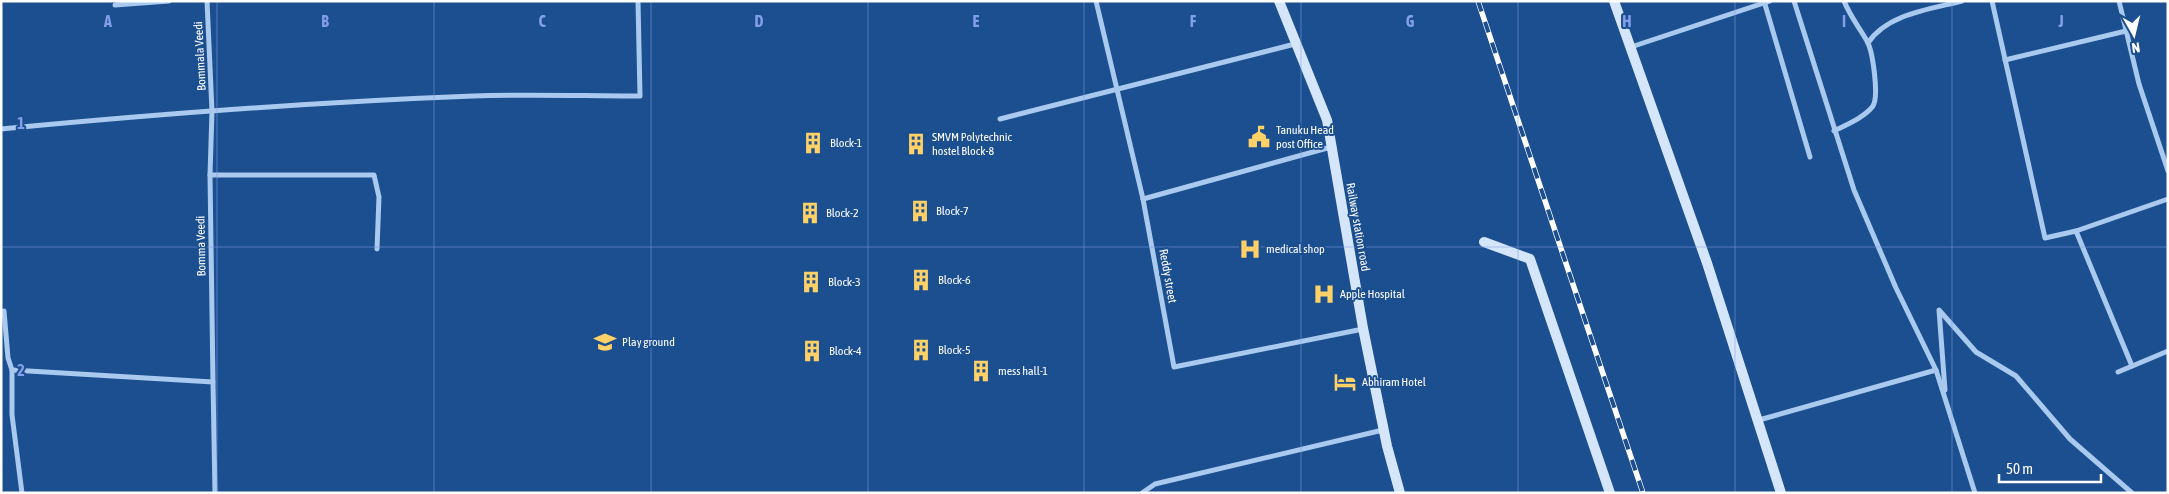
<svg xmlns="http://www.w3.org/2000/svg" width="2169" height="494" font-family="'Asap Condensed',sans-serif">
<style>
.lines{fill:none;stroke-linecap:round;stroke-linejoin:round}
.street{stroke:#a9c9ee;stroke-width:5}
.secondary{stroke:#d6e6fa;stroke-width:10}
.rail-casing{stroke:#fff;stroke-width:5.5}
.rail{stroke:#1b4f8f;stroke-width:4;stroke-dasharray:11;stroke-linecap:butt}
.grid{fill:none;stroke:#839eea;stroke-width:1;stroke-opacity:0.55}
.labels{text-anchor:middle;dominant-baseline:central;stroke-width:4;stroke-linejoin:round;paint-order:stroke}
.street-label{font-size:12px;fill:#fff;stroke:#1b4f8f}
.poi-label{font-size:12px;fill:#fff;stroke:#1b4f8f;text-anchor:start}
.grid-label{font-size:16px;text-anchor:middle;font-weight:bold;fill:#839eea;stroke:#1b4f8f;stroke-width:4;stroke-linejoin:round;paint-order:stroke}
</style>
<rect width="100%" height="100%" fill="#1b4f8f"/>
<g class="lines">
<!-- street -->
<g class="street">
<polyline points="207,1 212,111 210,175 213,382"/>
<polyline points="1096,1 1143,199 1174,367 1363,329"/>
<polyline points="1764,1 1810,157"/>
<polyline points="1794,1 1854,190 1896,288 1936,370 1975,493"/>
<polyline points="1992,1 2045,238 2076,231"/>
<polyline points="2119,1 2139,84 2168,171"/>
<polyline points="115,5 169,1"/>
<path d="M1868,43c19,-29 63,-34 94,-42"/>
<polyline points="1631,47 1770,1"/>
<polyline points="2005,60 2126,31"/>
<polyline points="1000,119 1295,44"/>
<path d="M1,129c157,-15 314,-27 472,-33 56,-2 111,0 167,0l-2,-95"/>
<path d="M1834,131c12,-6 31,-14 39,-25 6,-10 0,-54 -6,-65 -8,-14 -17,-25 -23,-40"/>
<polyline points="210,175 374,175 379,197 377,249"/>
<polyline points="1143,199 1331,147"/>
<polyline points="4,311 8,358 12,370 12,415 22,493"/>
<polyline points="2132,366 2076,231 2168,199"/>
<polyline points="12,370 213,382 215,493"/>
<polyline points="2118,372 2168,351"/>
<polyline points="1945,390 1939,310 1976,352 2016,376 2070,439 2132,493"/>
<polyline points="1759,420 1936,370"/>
<polyline points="1142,493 1155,484 1383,430"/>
</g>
<!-- secondary -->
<g class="secondary">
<polyline points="1279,1 1327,120 1363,328 1387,446 1400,493"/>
<polyline points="1614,1 1707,263 1781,493"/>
<polyline points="1484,242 1530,259 1610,493"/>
</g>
<!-- rail casing -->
<g class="rail-casing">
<polyline id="rail" points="1478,1 1643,493"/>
</g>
<!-- rail -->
<use href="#rail" class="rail"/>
</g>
<!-- grid -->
<path class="grid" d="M217,1v492M434,1v492M651,1v492M868,1v492M1084,1v492M1301,1v492M1518,1v492M1735,1v492M1952,1v492M1,247h2167"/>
<!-- icons -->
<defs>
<g id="civic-bare" transform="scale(1.725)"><path d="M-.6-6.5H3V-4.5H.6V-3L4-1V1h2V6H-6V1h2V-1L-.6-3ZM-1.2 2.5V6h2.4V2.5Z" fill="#ffd166" stroke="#1b4f8f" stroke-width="2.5" paint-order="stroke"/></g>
<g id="building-bare" transform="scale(1.725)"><path d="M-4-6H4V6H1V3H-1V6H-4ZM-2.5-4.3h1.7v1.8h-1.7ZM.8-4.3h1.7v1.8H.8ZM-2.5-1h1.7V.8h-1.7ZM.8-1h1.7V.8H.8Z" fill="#ffd166" stroke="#1b4f8f" stroke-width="2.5" paint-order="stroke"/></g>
<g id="hospital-bare" transform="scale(1.725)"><path d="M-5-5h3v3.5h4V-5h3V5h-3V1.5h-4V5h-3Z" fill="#ffd166" stroke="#1b4f8f" stroke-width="2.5" paint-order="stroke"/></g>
<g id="university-bare" transform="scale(1.725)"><path d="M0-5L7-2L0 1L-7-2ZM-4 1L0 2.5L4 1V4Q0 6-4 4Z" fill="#ffd166" stroke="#1b4f8f" stroke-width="2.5" paint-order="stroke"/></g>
<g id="hotel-bare" transform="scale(1.725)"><path d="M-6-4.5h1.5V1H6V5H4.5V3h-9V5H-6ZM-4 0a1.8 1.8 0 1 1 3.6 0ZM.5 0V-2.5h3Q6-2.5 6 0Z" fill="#ffd166" stroke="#1b4f8f" stroke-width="2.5" paint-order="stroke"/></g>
</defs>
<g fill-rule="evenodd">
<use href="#civic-bare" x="1259" y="137"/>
<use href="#building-bare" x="813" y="143"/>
<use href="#building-bare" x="916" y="144"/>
<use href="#building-bare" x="920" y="211"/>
<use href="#building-bare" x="810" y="213"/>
<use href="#hospital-bare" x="1250" y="249"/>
<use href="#building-bare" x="921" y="280"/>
<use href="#building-bare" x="811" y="282"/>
<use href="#hospital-bare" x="1324" y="294"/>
<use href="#university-bare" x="605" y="342"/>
<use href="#building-bare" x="921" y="350"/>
<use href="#building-bare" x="812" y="351"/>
<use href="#building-bare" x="981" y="371"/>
<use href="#hotel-bare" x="1345" y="382"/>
</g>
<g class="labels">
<!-- street labels -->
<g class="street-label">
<text transform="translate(200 56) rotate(-93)">Bommala Veedi</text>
<text transform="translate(1358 227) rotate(80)">Railway station road</text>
<text transform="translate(201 246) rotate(-91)">Bomma Veedi</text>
<text transform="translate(1168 276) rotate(80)">Reddy street</text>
</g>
<!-- poi labels -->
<g class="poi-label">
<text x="1276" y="130">Tanuku Head<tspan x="1276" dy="14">post Office</tspan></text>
<text x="932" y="137">SMVM Polytechnic<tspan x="932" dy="14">hostel Block-8</tspan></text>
<text x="830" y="143">Block-1</text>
<text x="936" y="211">Block-7</text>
<text x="826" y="213">Block-2</text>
<text x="1266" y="249">medical shop</text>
<text x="938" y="280">Block-6</text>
<text x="828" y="282">Block-3</text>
<text x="1340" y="294">Apple Hospital</text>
<text x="622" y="342">Play ground</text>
<text x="938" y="350">Block-5</text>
<text x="829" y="351">Block-4</text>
<text x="998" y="371">mess hall-1</text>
<text x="1362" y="382">Abhiram Hotel</text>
</g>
</g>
<g class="grid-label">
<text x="108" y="27">A</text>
<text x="325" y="27">B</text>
<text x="542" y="27">C</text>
<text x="759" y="27">D</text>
<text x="976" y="27">E</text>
<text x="1193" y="27">F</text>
<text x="1410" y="27">G</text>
<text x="1627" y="27">H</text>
<text x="1844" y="27">I</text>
<text x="2061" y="27">J</text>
<text x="21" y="129">1</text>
<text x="21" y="376">2</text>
</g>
<!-- border -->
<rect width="2169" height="494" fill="none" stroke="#ffffff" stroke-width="5"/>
<!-- north arrow -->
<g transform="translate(2134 35) rotate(172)" stroke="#1b4f8f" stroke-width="4" paint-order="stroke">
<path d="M0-4L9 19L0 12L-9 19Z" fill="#ffffff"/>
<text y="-8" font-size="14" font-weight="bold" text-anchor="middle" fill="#ffffff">N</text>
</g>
<!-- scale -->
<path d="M1999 474v8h102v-8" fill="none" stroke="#ffffff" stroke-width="2.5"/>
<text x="2006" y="474" font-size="15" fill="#ffffff" stroke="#1b4f8f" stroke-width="4" paint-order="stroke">50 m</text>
</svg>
